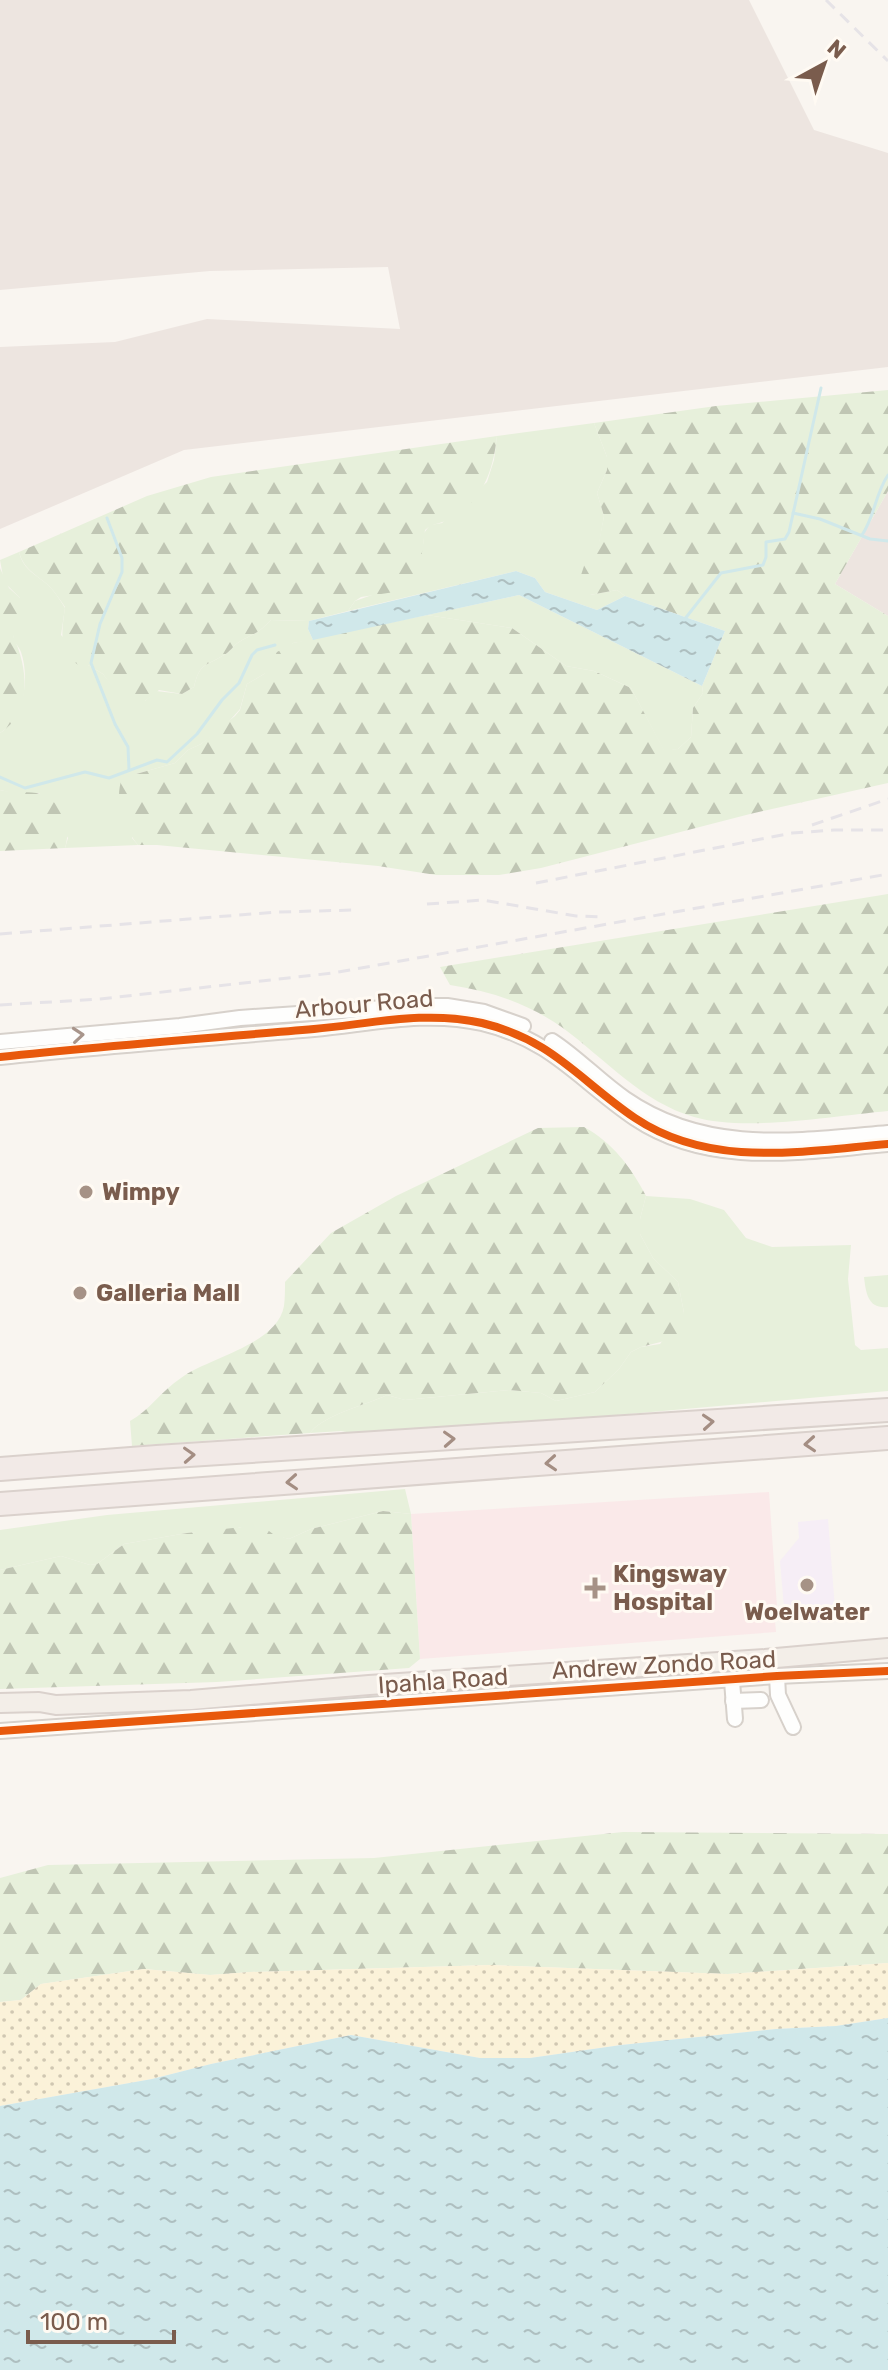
<svg xmlns="http://www.w3.org/2000/svg" width="888" height="2370" font-family="Rubik,sans-serif">
<style>
.industrial{fill:#ede5e0}
.education{fill:#f6eef6}
.medical{fill:#fae9e9}
.green{fill:#e7f0db}
.forest{fill:url(#forest-firs)}
.sand{fill:url(#sand-dots)}
.water{fill:url(#water-ripples)}
.lines{fill:none;stroke-linecap:round;stroke-linejoin:round}
.stream{stroke:#d0e8ea;stroke-width:3}
.minor-casing{stroke:#d7d1cb;stroke-width:18}
.major-casing{stroke:#dad1cc;stroke-width:22}
.highway-casing{stroke:#dad1cc;stroke-width:26}
.minor{stroke:#fefefd;stroke-width:14}
.major{stroke:#f3eee8;stroke-width:18}
.highway{stroke:#f2eae7;stroke-width:22}
.rail{stroke:#e6e3e7;stroke-width:3;stroke-dasharray:12 8;stroke-linecap:butt}
.cycleway-casing{stroke:#fffaf3;stroke-width:13}
.cycleway{stroke:#e8590c;stroke-width:8}
.oneway{stroke:#a8958b}
.oneway2{stroke:#a48e83}
.poi-dot{fill:#a69286;stroke:#fffaf3;stroke-width:3}
.labels{text-anchor:middle;dominant-baseline:central;stroke-width:6;stroke-linejoin:round;paint-order:stroke}
.street-label{font-size:24px;fill:#7a5c4d;stroke:#fffaf3}
.poi-label{font-size:24px;font-weight:bold;fill:#7a5c4d;stroke:#fffaf3;text-anchor:start}
</style>
<defs>
<pattern id="forest-firs" width="22" height="20" patternUnits="userSpaceOnUse" patternTransform="scale(2)"><rect width="22" height="20" fill="#e7f0db"/><path d="M5 1l3.5 6h-7zM16 11l3.5 6h-7z" fill="#c0c6b4"/></pattern>
<pattern id="sand-dots" width="8" height="8" patternUnits="userSpaceOnUse" patternTransform="scale(2)"><rect width="8" height="8" fill="#fbf2d9"/><path d="M2 2h.1M6 6h.1" fill="none" stroke="#d0c7b2" stroke-width="1.8" stroke-linecap="round"/></pattern>
<pattern id="water-ripples" width="26" height="14" patternUnits="userSpaceOnUse" patternTransform="scale(2)"><rect width="26" height="14" fill="#d0e8ea"/><path d="M2 4q2-2 4 0t4 0M15 11q2-2 4 0t4 0" fill="none" stroke="#aebfc0"/></pattern>
</defs>
<rect width="100%" height="100%" fill="#f9f5f0"/>
<!-- industrial -->
<g class="industrial">
<polygon points="0,0 749,0 814,130 888,153 888,367 184,450 0,529 0,347 115,342 207,319 400,329 388,267 210,271 0,290"/>
<polygon points="888,491 888,616 835,584"/>
</g>
<!-- education -->
<polygon class="education" points="828,1519 836,1621 804,1623 784,1608 780,1561 799,1538 798,1522"/>
<!-- medical -->
<polygon class="medical" points="769,1492 777,1607 774,1608 776,1632 420,1659 411,1514"/>
<!-- green -->
<g class="green">
<polygon points="594,423 607,457 607,470 597,493 604,516 590,595 617,590 625,596 597,610 545,592 535,578 516,571 348,611 355,601 372,595 423,545 424,533 430,525 442,523 487,482 494,460 497,436"/>
<path d="M19,552c5,19 17,22 30,34 6,6 11,14 16,22l-4,27 27,30 15,9 12,15 30,12 11,-10 26,3 12,-7c6,-25 11,-20 30,-32 6,-3 9,-9 15,-13 16,-9 17,-7 32,-22l38,1 -1,8 5,11 -20,3 -29,31 -17,10 -7,25 -16,18 -23,17 -13,6 -13,13 -39,11 -4,64 6,7 -73,3 3,-10 -29,-45 -22,1 -17,-4v-57c24,-14 30,-55 21,-81 -2,-5 -8,-11 -8,-17 0,-11 6,-26 7,-37l-16,-16 -4,-22z"/>
<polygon points="519,595 702,686 703,693 693,708 691,737 678,749 664,751 631,688 594,671 566,666 512,628 427,615"/>
<path d="M646,1196l44,3 34,11 22,28 26,9 79,-2 -3,34 7,66 6,5 27,-2v43l-316,28 -216,15 -15,-3 -31,2c13,-18 56,-28 77,-38l18,5 104,-10 32,3 15,8 39,-9 24,-23 12,-17 10,-5 19,-3 24,-31 -6,-31 -25,-24 -13,-24v-15z"/>
<path d="M888,1275v32c-20,2 -22,-13 -24,-30z"/>
<polygon points="405,1489 411,1514 383,1511 311,1529 289,1539 240,1527 233,1530 187,1533 124,1544 97,1564 90,1565 61,1556 0,1570 0,1530 107,1515"/>
</g>
<!-- forest -->
<g class="forest">
<path d="M888,390v101l-53,93 53,32v167l-138,31 -209,54 -42,7h-63l-58,-9 -221,-21h-19c-15,-18 -24,-44 -16,-67l53,-15 13,-13 13,-6 34,-28 5,-6 7,-26 17,-10 13,-22 16,-9 134,-28 85,13 54,38 28,5 37,17 33,62 14,-1 13,-12 2,-29 10,-15 -1,-7 23,-55 -100,-35 -8,-6 -27,5 -9,-7 -2,-7 5,-15 14,-19 6,-31 -7,-23 10,-23v-13l-13,-34 122,-17z"/>
<path d="M497,436c-4,35 -13,61 -43,81 -10,7 -21,5 -29,13l-6,45 -11,15 -47,7 -6,4 -7,10 -39,10 -38,-1c-15,15 -16,13 -32,22 -6,4 -9,10 -15,13 -19,12 -24,7 -30,32l-12,7 -23,-4 -14,11 -11,2 -20,-14 -11,-15 -15,-9 -8,1c-23,-14 -18,-35 -15,-59 -5,-7 -10,-15 -16,-21 -13,-12 -25,-16 -30,-34l128,-56 64,-19z"/>
<path d="M0,568l9,20 11,10 6,20 -11,10 -2,8c15,31 20,77 -13,97z"/>
<path d="M0,790c12,3 31,1 40,4 23,7 32,33 25,54l-65,3z"/>
<path d="M888,894v217c-56,5 -142,21 -194,6 -52,-15 -89,-58 -131,-89 -34,-24 -72,-37 -113,-43l-10,-18z"/>
<path d="M584,1127c29,16 47,40 62,69l-6,23v15l13,24 25,24 6,31 -4,24 -39,10 -10,5 -12,17 -24,23 -39,9 -15,-8 -32,-3 -104,10 -18,-5c-21,10 -64,20 -77,38l-178,13 -2,-25c19,-10 32,-31 51,-43 29,-21 96,-33 103,-72 1,-8 1,-17 1,-24l46,-49 65,-37 142,-68z"/>
<polygon points="383,1511 411,1514 420,1659 409,1668 217,1682 0,1689 0,1570 61,1556 90,1565 97,1564 124,1544 187,1533 261,1525 273,1534 289,1539 311,1529"/>
<polygon points="623,1832 888,1834 888,1963 728,1974 491,1965 250,1972 210,1975 144,1969 41,1984 21,2000 0,2002 0,1878 48,1865 374,1858"/>
</g>
<!-- sand -->
<polygon class="sand" points="888,1963 888,2018 836,2026 776,2029 621,2045 530,2058 480,2058 351,2035 211,2064 152,2079 0,2106 0,2002 21,2000 41,1984 144,1969 210,1975 250,1972 491,1965 728,1974"/>
<!-- water -->
<g class="water">
<polygon points="516,571 535,578 545,592 597,610 625,596 725,631 702,686 519,595 313,640 308,629 309,621"/>
<polygon points="888,2018 888,2370 0,2370 0,2106 152,2079 211,2064 351,2035 480,2058 530,2058 621,2045 776,2029 836,2026"/>
</g>
<g class="lines">
<!-- stream -->
<g class="stream">
<polyline points="793,513 820,519 870,539 888,541"/>
<polyline points="107,518 122,558 122,572 100,624 91,663 115,724 128,747 129,770"/>
<path d="M862,535c13,-19 13,-41 26,-60"/>
<polyline points="684,620 721,573 763,565 766,557 766,542 785,539 789,532 821,388"/>
<polyline points="0,777 25,788 85,772 109,778 157,760 167,762 197,734 222,700 239,683 252,655 257,650 275,645"/>
</g>
<!-- minor casing -->
<g class="minor-casing">
<g id="minor">
<path d="M552,1041c26,17 47,40 73,58 81,56 171,42 263,34"/>
<polyline points="0,1042 180,1026 240,1018 413,1006 447,1006 484,1012 523,1026"/>
<path d="M0,1057c104,-11 209,-19 314,-28 56,-5 112,-19 168,-6 71,17 97,57 153,95 76,51 168,33 253,26"/>
<polyline points="777,1676 778,1695 793,1727"/>
<polyline points="732,1681 735,1719"/>
<polyline points="733,1701 761,1700"/>
<polyline points="0,1731 777,1676 888,1671"/>
</g>
</g>
<!-- major casing -->
<g class="major-casing">
<polyline id="major" points="0,1703 39,1702 56,1705 191,1700 369,1685 765,1659 888,1648"/>
</g>
<!-- highway casing -->
<g class="highway-casing">
<g id="highway">
<polyline points="0,1469 157,1457 888,1410"/>
<polyline points="0,1504 888,1438"/>
</g>
</g>
<!-- minor -->
<use href="#minor" class="minor"/>
<!-- major -->
<use href="#major" class="major"/>
<!-- highway -->
<use href="#highway" class="highway"/>
<!-- rail -->
<g class="rail">
<polyline points="826,0 888,61"/>
<polyline points="812,825 888,799"/>
<polyline points="536,883 792,833 834,830 888,830"/>
<polyline points="427,904 483,900 576,916 603,917"/>
<polyline points="0,934 277,912 354,910"/>
<polyline points="0,1005 100,999 333,973 888,874"/>
</g>
<!-- cycleway casing -->
<g class="cycleway-casing">
<g id="cycleway">
<path d="M0,1057c104,-11 209,-19 314,-28 56,-5 112,-19 168,-6 71,17 97,57 153,95 76,51 168,33 253,26"/>
<polyline points="0,1731 777,1676 888,1671"/>
</g>
</g>
<!-- cycleway -->
<use href="#cycleway" class="cycleway"/>
</g>
<!-- one-way arrows -->
<defs><path id="oneway-chevron" d="M-2-3.5L2.5 0L-2 3.5" fill="none" stroke-width="1.6" stroke-linecap="round" stroke-linejoin="round" transform="scale(2)"/></defs>
<use class="oneway" href="#oneway-chevron" transform="translate(78 1035) rotate(-5)"/>
<g class="oneway2">
<use href="#oneway-chevron" transform="translate(708 1422) rotate(-4)"/>
<use href="#oneway-chevron" transform="translate(449 1439) rotate(-3)"/>
<use href="#oneway-chevron" transform="translate(810 1444) rotate(176)"/>
<use href="#oneway-chevron" transform="translate(189 1455) rotate(-3)"/>
<use href="#oneway-chevron" transform="translate(551 1463) rotate(176)"/>
<use href="#oneway-chevron" transform="translate(292 1482) rotate(176)"/>
</g>
<!-- markers -->
<g class="poi-dot">
<circle cx="86" cy="1192" r="8"/>
<circle cx="80" cy="1293" r="8"/>
<circle cx="807" cy="1585" r="8"/>
<path d="M591 1576h8v8h8v8h-8v8h-8v-8h-8v-8h8z"/>
</g>
<g class="labels">
<!-- street labels -->
<g class="street-label">
<text transform="translate(364 1004) rotate(-5)">Arbour Road</text>
<text transform="translate(664 1665) rotate(-3)">Andrew Zondo Road</text>
<text transform="translate(443 1681) rotate(-4)">Ipahla Road</text>
</g>
<!-- poi labels -->
<g class="poi-label">
<text x="102" y="1192">Wimpy</text>
<text x="96" y="1293">Galleria Mall</text>
<text x="613" y="1574">Kingsway<tspan x="613" dy="28">Hospital</tspan></text>
<text x="807" y="1612" text-anchor="middle">Woelwater</text>
</g>
</g>
<!-- north arrow -->
<g transform="translate(824 64) rotate(40)" stroke="#fffaf3" stroke-width="6" paint-order="stroke">
<path d="M0-6L14 30L0 20L-14 30Z" fill="#7a5c4d"/>
<text y="-12" font-size="22" font-weight="bold" text-anchor="middle" fill="#7a5c4d">N</text>
</g>
<!-- scale -->
<path d="M28 2330v12h146v-12" fill="none" stroke="#7a5c4d" stroke-width="4"/>
<text x="40" y="2330" font-size="24" fill="#7a5c4d" stroke="#fffaf3" stroke-width="6" paint-order="stroke">100 m</text>
</svg>
